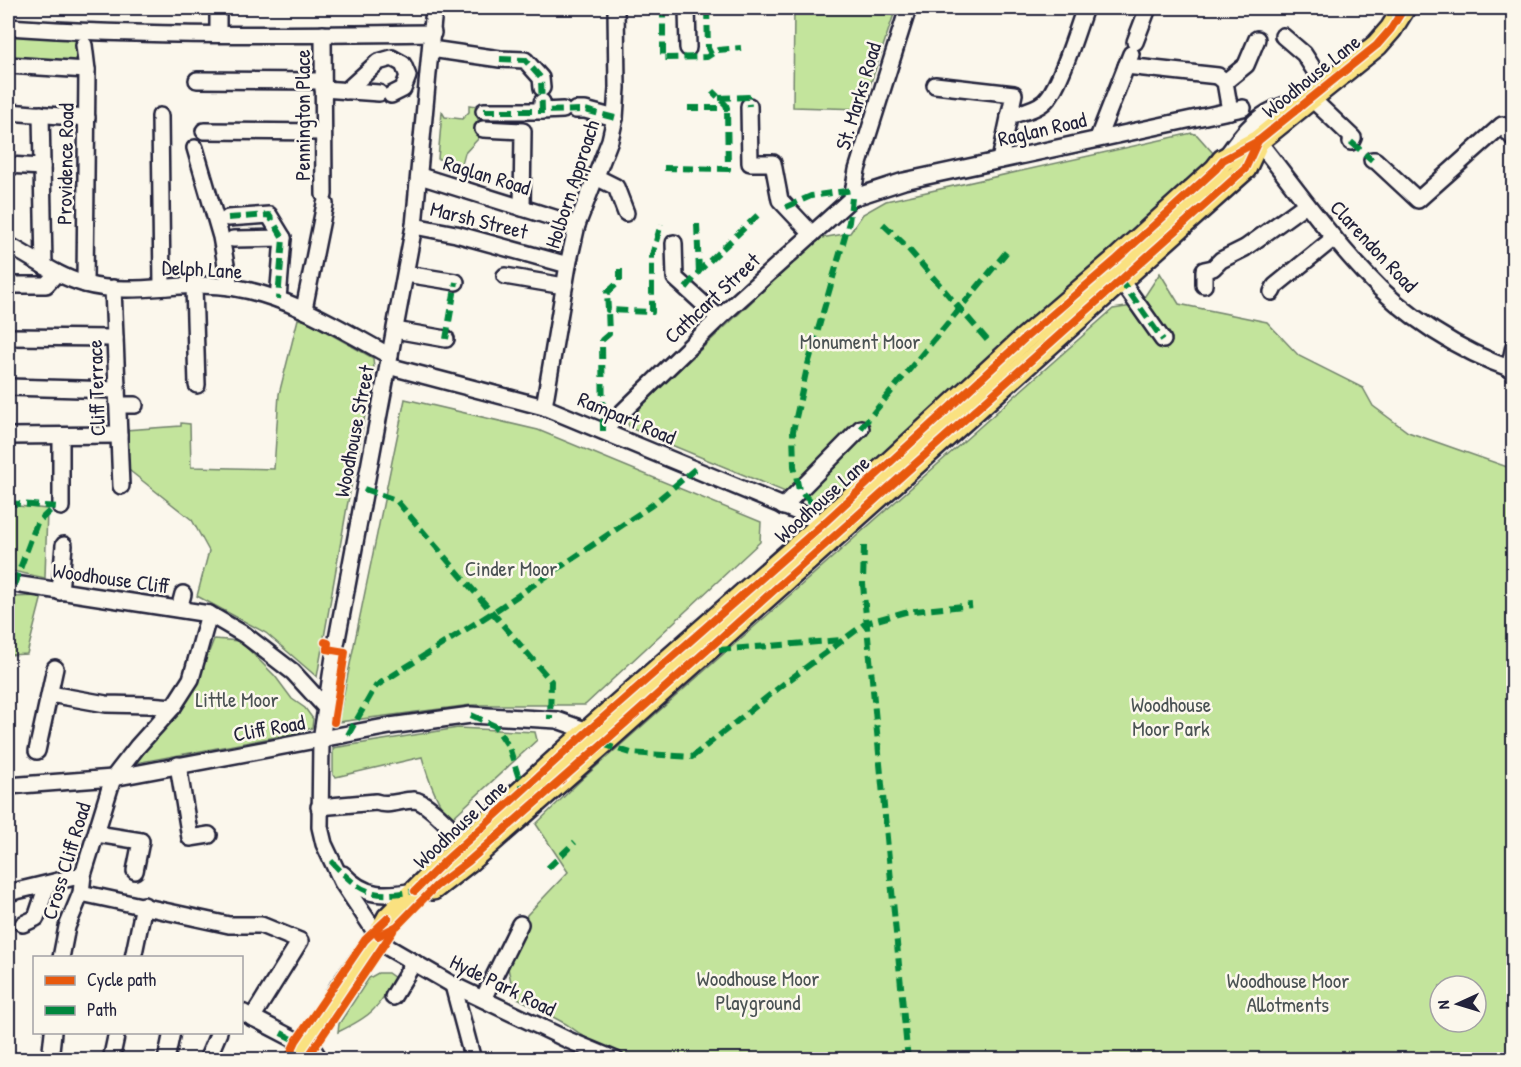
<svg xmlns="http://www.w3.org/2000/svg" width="1521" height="1067" font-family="'Patrick Hand',sans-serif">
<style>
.green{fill:#c3e49c;stroke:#72836c;stroke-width:1.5;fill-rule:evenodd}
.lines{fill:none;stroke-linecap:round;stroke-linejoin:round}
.minor-casing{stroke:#22223b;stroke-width:20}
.highway-casing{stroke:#22223b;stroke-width:26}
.minor{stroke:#fbf7ec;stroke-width:15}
.highway{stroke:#fae180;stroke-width:21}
.quiet{stroke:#00873e;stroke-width:6;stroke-dasharray:12 6;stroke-linecap:butt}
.cycleway-casing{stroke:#fbf7ec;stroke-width:11}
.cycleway{stroke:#e8590c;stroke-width:8}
.labels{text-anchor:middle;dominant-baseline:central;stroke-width:5;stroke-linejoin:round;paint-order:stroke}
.street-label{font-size:21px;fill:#22223b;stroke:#fbf7ec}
.park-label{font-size:21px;fill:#4a5253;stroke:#fbf7ec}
</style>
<rect width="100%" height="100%" fill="#fbf7ec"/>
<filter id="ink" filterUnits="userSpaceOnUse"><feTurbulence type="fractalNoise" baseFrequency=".0167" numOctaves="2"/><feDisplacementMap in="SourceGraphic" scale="12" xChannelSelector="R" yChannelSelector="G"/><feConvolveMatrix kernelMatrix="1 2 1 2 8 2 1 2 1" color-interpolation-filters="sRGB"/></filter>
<g filter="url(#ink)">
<!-- green -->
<g class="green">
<polygon points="794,8 896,8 862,109 793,107"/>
<polygon points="8,27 83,32 87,70 8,65"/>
<polygon points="469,105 478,106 478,139 465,153 462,164 438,159 442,112 445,117 462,119 469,112"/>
<polygon points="1192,133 1197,135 1213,153 1211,155 1213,157 1196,173 1195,172 1164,204 838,497 807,501 630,428 626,420 813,244 821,238 850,233 863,214 886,201"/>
<path d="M1160,273l19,31 88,18 32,34 64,32 10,18 35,26 105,37v590h-878l-43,-17 -26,-18 -52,-28 -6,-28 19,-53 41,-43 -32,-48 44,-43 533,-472 26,-4zM1440,986h36v36h-36z"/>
<polygon points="298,319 307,321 373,358 374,369 347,507 317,677 266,633 197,596 209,551 192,520 125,467 125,430 181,426 181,423 190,424 191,467 274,469 279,394"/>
<polygon points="405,399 538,430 761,522 760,542 585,705 471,705 338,722"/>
<polygon points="8,505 47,509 45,578 8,570"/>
<polygon points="42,596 27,654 8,655 8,597"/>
<polygon points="214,639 240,641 275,676 292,699 305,708 313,719 312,728 292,734 136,763 194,690"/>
<path d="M458,728l77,4 2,8 -87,80c-14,-19 -22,-41 -28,-63l-86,20 -3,-2v-27z"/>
<path d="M378,973h10l7,5c-18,32 -24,38 -57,54l1,-8 30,-46z"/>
</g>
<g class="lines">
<!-- minor casing -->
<g class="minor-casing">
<g id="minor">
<polyline points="434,8 414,226 335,650 321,740 320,827 324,844 342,882 378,936 389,948 453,985 568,1040 616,1060"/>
<polyline points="687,8 688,48"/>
<path d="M8,27c141,10 283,8 425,6"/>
<polyline points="218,33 218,8"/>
<polyline points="323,34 324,195"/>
<polyline points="1283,36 1304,54 1325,87"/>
<polyline points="1135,42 1148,8"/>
<polyline points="84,45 87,70 85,284"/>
<polyline points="431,49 500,59 525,60 541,78 542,88"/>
<polyline points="8,65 87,70"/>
<polyline points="1126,66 1218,76 1225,82 1230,111"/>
<polyline points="197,80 323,81"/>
<polyline points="1225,82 1246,65 1257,39"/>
<polyline points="935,85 1014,94 1000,160"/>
<polyline points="323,89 379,93"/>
<polyline points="346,91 378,62 392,58 403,64 408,76 403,89 391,95"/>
<polyline points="542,102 542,111 563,110"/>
<polyline points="749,106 750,163 773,163 780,200 812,234"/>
<polyline points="575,110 585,110 615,118"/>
<polyline points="484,111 542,111"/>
<polyline points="8,112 87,118"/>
<polyline points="41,114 44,266"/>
<polyline points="160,116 162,287"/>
<path d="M1009,116c12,-4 26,-6 35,-14 16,-13 33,-73 41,-94"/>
<polyline points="483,129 523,131 522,208"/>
<polyline points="204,131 323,132"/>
<polyline points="1098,138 1131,54"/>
<path d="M1258,141c36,45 68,91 107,132 39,43 94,78 149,97"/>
<polyline points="195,148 221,237 230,287"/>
<path d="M1227,155c13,-18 27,-37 48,-46 11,-5 24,-8 36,-11l42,40 -2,4"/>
<polyline points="1372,160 1375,160 1418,200 1502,125 1514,139"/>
<polyline points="8,165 42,167"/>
<polyline points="420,176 577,225"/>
<polyline points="596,177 616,187 626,213"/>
<polyline points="852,198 857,170 908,8"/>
<polyline points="228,218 269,215 283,238 278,299"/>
<polyline points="414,226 456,234 568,265"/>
<polyline points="233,239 283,238"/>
<polyline points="674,243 675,278 719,318"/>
<path d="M8,245c25,13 48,31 77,39 47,13 98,-4 146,3 58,9 108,41 159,69"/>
<polyline points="406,274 456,282"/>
<polyline points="505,276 564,286"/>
<polyline points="1120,279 1163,340"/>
<polyline points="8,285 46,285 57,273"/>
<polyline points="1204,285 1204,270 1213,268 1221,260 1245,248 1306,204"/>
<polyline points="194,286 197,385"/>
<polyline points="113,288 121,486"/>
<polyline points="1272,292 1275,286 1334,238"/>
<polyline points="304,309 325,204"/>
<polyline points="395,330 446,339"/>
<polyline points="8,337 115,338"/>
<polyline points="388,366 544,407 829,525"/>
<polyline points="1509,369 1514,346"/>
<polyline points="8,387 117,390"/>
<polyline points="118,405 135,405"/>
<polyline points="544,407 568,265 577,225 610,140 615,118 617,88 616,8"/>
<polyline points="603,431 719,318 852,198 904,181 1243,108"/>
<polyline points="8,436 119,435"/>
<polyline points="61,507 61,437"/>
<polyline points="783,507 861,428"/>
<polyline points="8,583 209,614 245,635 293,672 326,708"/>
<polyline points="60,592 64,545"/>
<polyline points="179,609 183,594"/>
<polyline points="50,694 106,704 149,705 173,707"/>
<polyline points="37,751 55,668"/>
<polyline points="178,765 190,838 209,835"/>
<polyline points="8,786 113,778 390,726 471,715 557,720 588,731 594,737"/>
<path d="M319,807l57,-5c13,5 24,-2 38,-2 14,1 41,33 52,43"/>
<polyline points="97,834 141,841 135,871"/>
<path d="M343,874c22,24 42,22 72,17"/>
<polyline points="8,893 83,875"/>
<polyline points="81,893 229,925 261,925 300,941 252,1018"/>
<polyline points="23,924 36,918 47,885"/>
<polyline points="61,958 67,927 81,893 83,875 113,778 137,747 173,707 191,679 209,614"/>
<polyline points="133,958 144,905"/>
<polyline points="453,985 473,1060"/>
<polyline points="393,997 414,962"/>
<polyline points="483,999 520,924"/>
<polyline points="242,1012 313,1049 320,1060"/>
<polyline points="50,1060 53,1032"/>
<polyline points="111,1060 117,1032"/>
<polyline points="166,1060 172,1032"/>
<polyline points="207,1060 219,1032"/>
</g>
</g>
<!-- highway casing -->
<g class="highway-casing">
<g id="highway">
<polyline points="433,889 469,861 602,744 1245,169 1258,141"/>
<polyline points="298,1060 341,988 378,936 388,918 445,861 588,731 823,524 1025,338 1117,259 1216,169 1223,160 1258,141 1377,45 1391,29 1404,8"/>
</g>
</g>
<!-- minor -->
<use href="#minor" class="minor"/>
<!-- highway -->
<use href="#highway" class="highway"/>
<!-- quiet -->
<g class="quiet">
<polyline points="658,8 663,15 663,58 707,57 718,50 741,48"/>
<polyline points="707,8 708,48 711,54"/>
<polyline points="500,59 525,60 541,78 542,111 585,110 615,118"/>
<polyline points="719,98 748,97 749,106"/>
<polyline points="688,108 727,108 726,105 712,91"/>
<polyline points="484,111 542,111"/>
<polyline points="1351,142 1372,160"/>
<polyline points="664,168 728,169 727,108"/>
<polyline points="786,207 811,196 853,190"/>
<polyline points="228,218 269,215 283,238 278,299"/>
<polyline points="697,224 699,273"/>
<polyline points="883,224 905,245 988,341"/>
<polyline points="620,269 620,281 607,293 608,310 652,312 652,255 661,224"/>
<polyline points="1120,279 1163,340"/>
<polyline points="686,288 701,269 760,213"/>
<polyline points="446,339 456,282"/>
<polyline points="861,428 1009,249"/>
<polyline points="603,431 602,340 609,334 608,310"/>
<polyline points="364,489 396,500 551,681 550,719"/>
<polyline points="811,502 799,490 794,466 793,431 807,368 849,222 852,198"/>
<polyline points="8,503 58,507"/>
<polyline points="864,546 863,584 908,1060"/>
<polyline points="14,585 37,523 54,507"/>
<polyline points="719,650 843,640"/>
<polyline points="471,715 495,726 509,747 523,791"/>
<polyline points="348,735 376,686 492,613 652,505 695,469"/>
<polyline points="602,744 631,753 692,757 785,683 866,623 905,612 972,605"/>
<path d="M331,861c30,32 39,38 84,30"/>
<polyline points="548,868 575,842"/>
<polyline points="281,1033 300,1043"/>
</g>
<!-- cycleway casing -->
<g class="cycleway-casing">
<g id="cycleway">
<polyline points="325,642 328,643 327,649 345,652 334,722"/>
<polyline points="415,891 445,861 588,731 823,524 1025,338 1117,259 1216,169 1223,160 1258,141 1377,45 1391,29 1404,8"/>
<polyline points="378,936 397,926 436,886 469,861 602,744 1245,169 1258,141"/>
<polyline points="287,1060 296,1041 365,940 388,918"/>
<polyline points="306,1060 393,931"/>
</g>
</g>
<!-- cycleway -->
<use href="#cycleway" class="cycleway"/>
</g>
</g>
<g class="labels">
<!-- street labels -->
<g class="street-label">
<text transform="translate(1311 76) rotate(-39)">Woodhouse Lane</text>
<text transform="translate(858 96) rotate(-73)">St. Marks Road</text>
<text transform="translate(302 115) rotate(-90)">Pennington Place</text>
<text transform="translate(1042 129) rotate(-13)">Raglan Road</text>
<text transform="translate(65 164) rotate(-89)">Providence Road</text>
<text transform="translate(487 175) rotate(17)">Raglan Road</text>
<text transform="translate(572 184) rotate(-72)">Holborn Approach</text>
<text transform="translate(479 220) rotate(14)">Marsh Street</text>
<text transform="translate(1374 246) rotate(47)">Clarendon Road</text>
<text transform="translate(202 269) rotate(3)">Delph Lane</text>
<text transform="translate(712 298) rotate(-43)">Cathcart Street</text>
<text transform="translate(96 388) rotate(-92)">Cliff Terrace</text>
<text transform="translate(627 418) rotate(23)">Rampart Road</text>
<text transform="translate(354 431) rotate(-79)">Woodhouse Street</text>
<text transform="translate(822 499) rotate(-42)">Woodhouse Lane</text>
<text transform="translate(111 578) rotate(8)">Woodhouse Cliff</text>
<text transform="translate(269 728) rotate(-10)">Cliff Road</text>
<text transform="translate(460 824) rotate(-43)">Woodhouse Lane</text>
<text transform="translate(66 861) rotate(-73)">Cross Cliff Road</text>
<text transform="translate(503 985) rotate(26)">Hyde Park Road</text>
</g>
<!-- park labels -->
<g class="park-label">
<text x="860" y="341">Monument Moor</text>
<text x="511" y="568">Cinder Moor</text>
<text x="237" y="699">Little Moor</text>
<text x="1171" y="704">Woodhouse<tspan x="1171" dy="24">Moor Park</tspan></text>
<text x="758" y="978">Woodhouse Moor<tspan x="758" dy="24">Playground</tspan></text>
<text x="1288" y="980">Woodhouse Moor<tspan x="1288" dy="24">Allotments</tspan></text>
</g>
</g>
<!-- margin -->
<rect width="1521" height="1067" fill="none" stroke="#fbf7ec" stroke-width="30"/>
<rect x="15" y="15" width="1491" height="1037" fill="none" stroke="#22223b" stroke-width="2" filter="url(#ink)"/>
<!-- legend -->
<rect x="33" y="956" width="210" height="78" fill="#fbf7ec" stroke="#a4a2a5" stroke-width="1.5"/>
<rect x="45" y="976" width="30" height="9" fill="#e8590c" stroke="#a4a2a5" stroke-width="1.5"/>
<text x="87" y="986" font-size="18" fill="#22223b">Cycle path</text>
<rect x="45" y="1006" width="30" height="9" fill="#00873e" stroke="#a4a2a5" stroke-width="1.5"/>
<text x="87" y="1016" font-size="18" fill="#22223b">Path</text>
<!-- north arrow -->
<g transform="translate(1458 1004) rotate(266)"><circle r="28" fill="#fbf7ec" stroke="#a4a2a5" stroke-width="1.5"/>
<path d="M0-4.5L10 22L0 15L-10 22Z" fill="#22223b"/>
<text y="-9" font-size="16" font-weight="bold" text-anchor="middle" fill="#22223b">N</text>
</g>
</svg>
